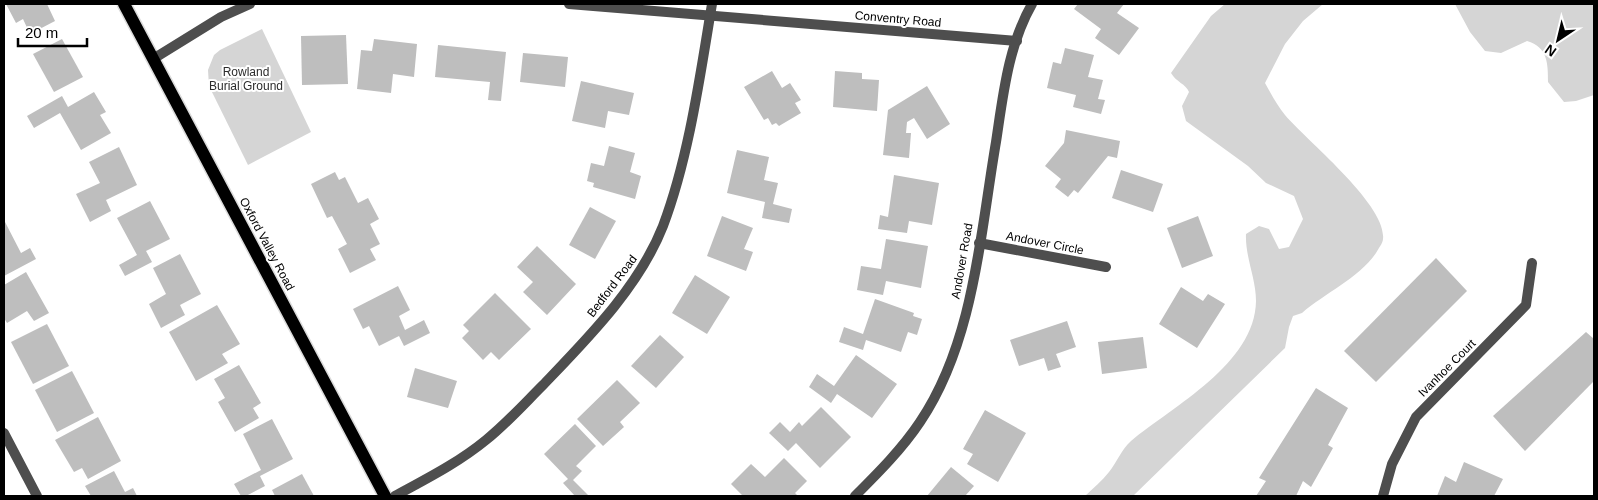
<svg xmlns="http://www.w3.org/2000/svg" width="1598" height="500" font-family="Arial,sans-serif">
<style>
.green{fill:#d5d5d5}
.building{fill:#bebebe}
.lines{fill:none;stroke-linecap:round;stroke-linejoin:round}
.primary-casing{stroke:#dbdbdb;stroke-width:15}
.street{stroke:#4e4e4e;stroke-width:10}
.primary{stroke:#000;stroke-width:12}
.labels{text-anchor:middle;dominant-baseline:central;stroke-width:4;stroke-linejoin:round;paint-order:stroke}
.street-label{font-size:12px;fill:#000;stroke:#fff}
.park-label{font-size:12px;fill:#2c2c2c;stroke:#fff}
</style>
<rect width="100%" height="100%" fill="#fff"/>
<!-- green -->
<g class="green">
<path d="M1225,4h98l-20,17 -18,23 -20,39c6,11 12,22 20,32 21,25 102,90 98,124 0,4 -5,10 -7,14 -17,25 -51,40 -74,60l-9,3 -4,11 -4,21 -152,148h-48c8,-8 17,-15 24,-24 8,-10 12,-22 22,-31 42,-35 124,-77 125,-140 0,-23 -11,-44 -10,-67l13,-8 10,3 10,20 10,-2 14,-28 -9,-23 -28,-13 -18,-17 -62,-45 -4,-15 7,-14c-3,-8 -13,-10 -18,-19l40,-57z"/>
<path d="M1455,4h139v91l-18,6 -12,1 -16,-20c0,-18 0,-35 -21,-41l-26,12 -16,-2 -15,-19z"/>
<polygon points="262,29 311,132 248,165 209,86 208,70 214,55 220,50"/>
</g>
<!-- building -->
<g class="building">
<polygon points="6,4 47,4 55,21 30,34 23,19 16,23"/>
<polygon points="1078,4 1124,4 1117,13 1139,28 1119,55 1095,38 1101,29 1074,9"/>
<polygon points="346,35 348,84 302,85 301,36"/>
<polygon points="62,39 83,77 54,92 33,54"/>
<polygon points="374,39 417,44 414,77 393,74 391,93 357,89 361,50 372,51"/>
<polygon points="438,45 506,52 501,101 488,100 490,82 435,77"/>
<polygon points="1065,48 1094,55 1088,77 1103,80 1098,99 1105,100 1101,114 1073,107 1076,95 1047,88 1053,62 1061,64"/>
<polygon points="523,53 568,57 565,87 520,82"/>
<polygon points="772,71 782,88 790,83 801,100 795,103 801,113 779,126 776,123 772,125 768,118 764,120 744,87"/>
<polygon points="835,71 862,73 862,79 879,80 877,111 833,107"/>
<polygon points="581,81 634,93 629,115 608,111 605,128 572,121"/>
<polygon points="927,86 950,124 927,139 914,118 907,122 906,133 911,133 909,158 883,155 888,110"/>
<polygon points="94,92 106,112 100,115 111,133 81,150 60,113 34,128 27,116 62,96 68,107"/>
<polygon points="1066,130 1120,141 1117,158 1108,156 1078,193 1074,190 1068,197 1055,187 1061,179 1045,166 1064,143"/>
<polygon points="609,146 635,153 630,172 641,176 635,199 593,187 594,183 587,181 591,163 604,166"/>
<polygon points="119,147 137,185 106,200 111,211 90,222 76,194 100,183 89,162"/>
<polygon points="737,150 769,157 764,180 778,183 773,204 792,209 789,223 762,218 765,202 727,193"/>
<polygon points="1121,170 1163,184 1153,212 1112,198"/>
<polygon points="335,172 339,180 345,177 358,203 368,198 379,219 370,224 380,244 370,249 376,260 350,273 338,249 347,244 332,216 327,218 311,184"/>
<polygon points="894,175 939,183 932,225 909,221 907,233 878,229 880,215 888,217"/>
<polygon points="150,201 170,239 146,251 152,262 125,276 119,265 137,255 117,218"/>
<polygon points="590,207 616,221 595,259 569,245"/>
<polygon points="722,216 753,228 744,249 753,252 746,271 707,256"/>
<polygon points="1198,216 1213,256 1182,268 1167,228"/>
<polygon points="4,220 21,253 30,248 36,259 4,276"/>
<polygon points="886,239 928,246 921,288 886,281 883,295 857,290 861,266 881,269"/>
<polygon points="537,246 576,284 547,315 523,292 533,282 517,267"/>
<polygon points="180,254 201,294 180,305 185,315 161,328 149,304 166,294 153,268"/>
<polygon points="1436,258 1467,291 1376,382 1344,351"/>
<polygon points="26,272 49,313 34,321 27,311 7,323 4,318 4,285"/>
<polygon points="695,275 730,297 707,334 672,313"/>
<polygon points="398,286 410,310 399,316 405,330 424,320 430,333 404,346 399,336 379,346 369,326 363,329 353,309"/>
<polygon points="1181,287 1203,301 1208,294 1225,304 1197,348 1159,324"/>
<polygon points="495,293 531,329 499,360 491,352 483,360 462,338 469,331 463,325"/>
<polygon points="875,299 914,313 913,316 922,319 917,335 908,332 901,352 866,340 863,350 839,342 844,327 863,334"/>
<polygon points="217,305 240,344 222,354 228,363 196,381 169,332"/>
<polygon points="1067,321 1076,347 1056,354 1061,367 1048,371 1044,358 1019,366 1010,340"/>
<polygon points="47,324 69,366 33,384 11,342"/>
<polygon points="1586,332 1594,339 1594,381 1525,451 1493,416"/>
<polygon points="660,335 684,357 656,388 631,366"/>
<polygon points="1143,337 1147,368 1102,374 1098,342"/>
<polygon points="856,355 897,384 872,418 837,394 831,403 809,387 817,374 834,386"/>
<polygon points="239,365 261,403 253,408 259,418 235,432 218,402 225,398 214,379"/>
<polygon points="415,368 457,381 448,408 407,397"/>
<polygon points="72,371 94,413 57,432 35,390"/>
<polygon points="617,380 640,403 620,422 624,427 603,446 577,419"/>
<polygon points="1316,388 1348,408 1328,445 1333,448 1311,487 1303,481 1296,496 1256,496 1266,481 1259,478"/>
<polygon points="821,407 851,437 820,468 796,443 788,451 769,433 780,422 790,432 799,422 802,426"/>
<polygon points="985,410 1026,433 998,482 967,464 973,454 963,449"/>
<polygon points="98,417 121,461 88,479 82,468 74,472 55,440"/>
<polygon points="272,419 293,459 260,476 265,486 246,496 241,496 234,484 261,470 243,434"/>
<polygon points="575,424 596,446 576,466 582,471 573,480 589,496 575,496 563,483 568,479 544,454"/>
<polygon points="784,458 807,481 795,493 798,496 743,496 731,484 751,464 765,477"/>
<polygon points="1464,462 1503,479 1494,496 1437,496 1445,476 1456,482"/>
<polygon points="951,467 974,486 965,496 927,496"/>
<polygon points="114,471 125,492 133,488 137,496 91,496 85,486"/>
<polygon points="302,474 314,496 275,496 272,490"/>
</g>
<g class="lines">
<!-- primary casing -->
<g class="primary-casing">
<polyline id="primary" points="124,4 385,496"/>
</g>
<!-- street -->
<g class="street">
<polyline points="569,4 1017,41"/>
<polyline points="153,59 221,17 250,4"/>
<polyline points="979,243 1106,267"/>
<polyline points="4,433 37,496"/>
<path d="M395,496c31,-17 63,-33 91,-56 20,-16 38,-36 57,-55 45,-47 96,-98 120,-159 26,-69 37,-150 49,-222"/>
<path d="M855,496c23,-23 47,-47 65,-74 54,-80 60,-187 76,-280 7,-46 12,-96 36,-138"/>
<polyline points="1383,496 1392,464 1416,417 1526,305 1532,263"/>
</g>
<!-- primary -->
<use href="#primary" class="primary"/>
</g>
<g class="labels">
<!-- street labels -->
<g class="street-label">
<text transform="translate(898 19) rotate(5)">Conventry Road</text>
<text transform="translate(1045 243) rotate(11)">Andover Circle</text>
<text transform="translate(267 244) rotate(62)">Oxford Valley Road</text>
<text transform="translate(962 261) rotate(-80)">Andover Road</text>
<text transform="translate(612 286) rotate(-53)">Bedford Road</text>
<text transform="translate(1447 368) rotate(-45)">Ivanhoe Court</text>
</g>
<!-- park labels -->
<g class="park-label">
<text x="246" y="72">Rowland<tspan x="246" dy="14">Burial Ground</tspan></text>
</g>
</g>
<!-- border -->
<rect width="1598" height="500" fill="none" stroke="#000000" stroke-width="10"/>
<!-- north arrow -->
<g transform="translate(1558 40) rotate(215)" stroke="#ffffff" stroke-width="4" paint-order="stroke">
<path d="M0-4L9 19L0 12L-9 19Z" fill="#000000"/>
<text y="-8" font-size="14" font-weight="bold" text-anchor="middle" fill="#000000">N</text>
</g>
<!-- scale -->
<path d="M18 38v8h69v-8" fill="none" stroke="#000000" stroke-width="2.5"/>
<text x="25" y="38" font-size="15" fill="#000000" stroke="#ffffff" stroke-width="4" paint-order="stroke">20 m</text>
</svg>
